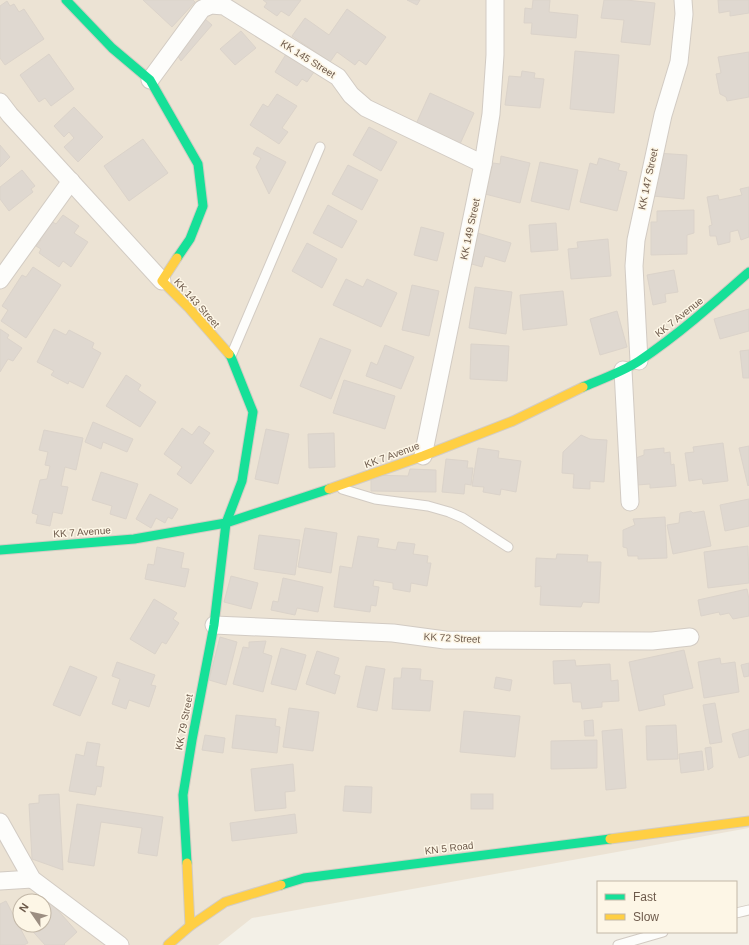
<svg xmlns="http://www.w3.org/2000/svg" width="749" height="945" font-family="Arial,sans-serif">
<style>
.residential{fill:#ece3d4;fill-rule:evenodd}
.building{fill:#dfd8d0;stroke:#dbd3ca}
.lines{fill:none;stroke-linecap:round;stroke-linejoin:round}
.lane-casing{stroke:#d2cbc3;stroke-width:11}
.street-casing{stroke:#d2cbc3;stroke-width:19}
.fast-casing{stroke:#d3ccc3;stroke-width:11}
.slow-casing{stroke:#d3ccc3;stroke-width:11}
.lane{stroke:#fdfdfb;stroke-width:9}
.street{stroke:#fdfdfb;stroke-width:17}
.fast{stroke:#16e098;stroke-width:9}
.slow{stroke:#ffcf43;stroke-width:9}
.labels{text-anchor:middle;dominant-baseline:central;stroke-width:3;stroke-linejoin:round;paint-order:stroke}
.street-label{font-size:10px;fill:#6d5a4b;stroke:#fdf6e6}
</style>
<rect width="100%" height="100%" fill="#f3f0e7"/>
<!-- residential -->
<path class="residential" d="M0,0h749v828l-497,90 -34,27h-218zM20,901h24v24h-24z"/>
<!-- building -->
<g class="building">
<polygon points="143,0 193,0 195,2 172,27"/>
<polygon points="263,0 301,0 289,16 281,11 277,16 264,7 267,3"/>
<polygon points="407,0 420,0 417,5"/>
<polygon points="533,0 550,0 549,12 578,15 576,38 531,34 532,23 524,23 525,8 532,9"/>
<polygon points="604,0 626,0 655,3 650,45 621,42 624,20 601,18"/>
<polygon points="718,0 749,0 749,13 730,16 730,11 719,13"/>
<polygon points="7,1 10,6 14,4 19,12 24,9 44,39 5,65 0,58 0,6"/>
<polygon points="347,9 386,37 366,65 359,60 355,65 337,52 330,62 292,36 305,18 329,35"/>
<polygon points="205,19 212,25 181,61 176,53"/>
<polygon points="241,31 256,48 235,65 220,49"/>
<polygon points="288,51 316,69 307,82 302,79 297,86 275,72"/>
<polygon points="575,51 619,55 614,113 570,109"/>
<polygon points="749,52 749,97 727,101 726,97 720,94 716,74 721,73 718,57"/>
<polygon points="49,54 74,89 51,106 45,98 39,102 20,75"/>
<polygon points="522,71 535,73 534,78 544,79 540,108 505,105 509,76 521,77"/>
<polygon points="430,93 474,113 460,144 416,124"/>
<polygon points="277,94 297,106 282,128 288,132 279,144 250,125 263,104 268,107"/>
<polygon points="74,107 103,137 78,162 64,147 74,138 69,132 64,137 54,126"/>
<polygon points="369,127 397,142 381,171 353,155"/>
<polygon points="143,139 168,173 129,201 104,166"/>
<polygon points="0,145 10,157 0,167"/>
<polygon points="257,147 286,162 269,194 256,167 261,158 253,154"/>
<polygon points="656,153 687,155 684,199 653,196"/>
<polygon points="501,156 530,163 520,203 485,194 493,163 500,164"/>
<polygon points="599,158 620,164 618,170 627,172 617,211 580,202 590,163 597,165"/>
<polygon points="540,162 578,170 569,210 531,201"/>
<polygon points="348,165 378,180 362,210 332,194"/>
<polygon points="22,170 35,186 31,189 33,192 9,211 0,199 0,187"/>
<polygon points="749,187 749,237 741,240 738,230 730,232 730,242 718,245 716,236 710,236 709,226 712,225 707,197 718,195 719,200 742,195 740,189"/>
<polygon points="328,205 357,221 342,248 313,233"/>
<polygon points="694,210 694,233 687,235 687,254 651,255 651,222 657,222 657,211"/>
<polygon points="63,215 79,226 74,233 88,242 71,267 63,261 59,267 39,253 41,249 36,246 41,240 37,237 49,220 56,224"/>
<polygon points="556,223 558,250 531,252 529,225"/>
<polygon points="421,227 444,233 437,261 414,255"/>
<polygon points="474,232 511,243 505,262 485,256 482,267 465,262"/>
<polygon points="608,239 611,276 571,279 568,249 578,248 577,242"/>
<polygon points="307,243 337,259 322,288 292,271"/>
<polygon points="33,267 61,285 26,338 1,321 8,310 2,306 22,275 26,277"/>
<polygon points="674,270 678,292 665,294 666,302 653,305 647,275"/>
<polygon points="346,279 363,287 367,279 397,293 381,327 333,305"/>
<polygon points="412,285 439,291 429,336 402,330"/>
<polygon points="475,287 512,292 506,334 469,328"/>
<polygon points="563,291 567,325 523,330 520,295"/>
<polygon points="749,309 749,331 720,339 714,319"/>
<polygon points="617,311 627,347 600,355 590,319"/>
<polygon points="0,329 9,335 7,338 22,348 13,361 8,359 0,372"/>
<polygon points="54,329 66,335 69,330 94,343 92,348 101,353 83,388 69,381 68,384 51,375 54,371 37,362"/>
<polygon points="320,338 351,350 331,399 300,386"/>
<polygon points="471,344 509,346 507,381 470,379"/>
<polygon points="385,345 414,357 401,389 366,376 371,362 377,365"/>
<polygon points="749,350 749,378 743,378 740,351"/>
<polygon points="126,375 141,385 138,390 156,402 140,427 106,406"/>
<polygon points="344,380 395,396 385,429 333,413"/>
<polygon points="93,422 133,439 127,452 103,442 101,449 85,442"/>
<polygon points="199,426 210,433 203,443 214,451 191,484 177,474 182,467 164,454 182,428 192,435"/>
<polygon points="266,429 289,434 278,484 255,479"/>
<polygon points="44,430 83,438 76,470 65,467 61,486 68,487 62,514 53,512 50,526 36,523 38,515 32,513 40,480 47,479 50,466 45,465 48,452 39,450"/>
<polygon points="334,433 335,467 309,468 308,434"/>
<polygon points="581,435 590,439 607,440 604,482 590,481 590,489 573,488 574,474 562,473 563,452"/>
<polygon points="723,443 728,481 703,484 702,479 689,481 685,453 694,452 693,447"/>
<polygon points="749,446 749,485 748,486 739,448"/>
<polygon points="478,448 499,451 498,458 521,461 516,492 501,489 500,495 483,492 484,487 472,486"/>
<polygon points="664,448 664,453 670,452 671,465 674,464 676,486 650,488 650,484 637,485 633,459 644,455 644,450"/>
<polygon points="446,459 468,461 467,468 473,468 471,485 465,484 464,494 442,492"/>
<polygon points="410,469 436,470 436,492 371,491 371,475 408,476"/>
<polygon points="101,472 138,484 126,519 110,514 112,506 92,500"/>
<polygon points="150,494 178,509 172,519 168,517 165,523 156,518 151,528 136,519"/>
<polygon points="749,499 749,526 725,531 720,505"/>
<polygon points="691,511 693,513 704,511 711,546 673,554 667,525 679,523 680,513"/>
<polygon points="665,517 667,558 638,559 638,556 628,556 627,548 623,547 623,530 635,525 633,519"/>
<polygon points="305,528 337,533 331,573 298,567"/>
<polygon points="259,535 300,540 295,575 254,569"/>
<polygon points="358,536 379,539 377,547 396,550 398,542 415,544 413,554 428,556 427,563 431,563 427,586 411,583 410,592 393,589 393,583 374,580 373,586 379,587 376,606 371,605 370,612 334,607 340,566 352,568"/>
<polygon points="748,546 749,583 708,588 704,552"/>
<polygon points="157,547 184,553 181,568 189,569 185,587 145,579 148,564 154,565"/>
<polygon points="557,554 588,555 587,562 601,562 599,603 583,602 581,607 540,605 541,586 535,587 536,558 556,559"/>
<polygon points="231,576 258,583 251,609 224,602"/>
<polygon points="283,578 323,587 318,612 297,608 295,615 271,610 273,601 278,602"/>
<polygon points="747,589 749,599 749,616 733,619 729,613 720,615 719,612 701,616 698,600"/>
<polygon points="154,599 177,613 173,619 179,623 166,644 162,642 155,654 130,639"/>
<polygon points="220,637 237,642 226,685 209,680"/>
<polygon points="266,641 263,653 272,656 263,692 233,684 243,647 249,648 249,642"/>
<polygon points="281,648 306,655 296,690 271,684"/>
<polygon points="684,650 693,688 663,695 665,705 639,711 629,662"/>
<polygon points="317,651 339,658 334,674 340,676 335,694 306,684"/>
<polygon points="720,658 721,664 735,662 739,692 704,698 698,662"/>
<polygon points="575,660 576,666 610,664 611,681 618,680 619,701 602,702 602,707 582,709 581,702 573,702 571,683 554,684 553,661"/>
<polygon points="117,662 155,675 151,685 156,686 149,707 129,700 126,709 112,704 120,679 112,676"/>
<polygon points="749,663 749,676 744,677 741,665"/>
<polygon points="70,666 97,677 80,716 53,705"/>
<polygon points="366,666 385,669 377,711 357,707"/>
<polygon points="402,668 421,669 420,680 433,681 430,711 392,709 394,678 401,678"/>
<polygon points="496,677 512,680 510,691 494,688"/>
<polygon points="715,703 722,742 710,744 703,705"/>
<polygon points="289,708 319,712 313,751 283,747"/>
<polygon points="464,711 520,716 515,757 460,752"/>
<polygon points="236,715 276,719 275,726 280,727 277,753 232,748"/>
<polygon points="593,720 594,736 585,736 584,721"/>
<polygon points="676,725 678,759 647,760 646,726"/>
<polygon points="622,729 626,788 606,790 602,731"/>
<polygon points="749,729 749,755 739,758 732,734"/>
<polygon points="205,735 225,738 223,753 202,750"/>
<polygon points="597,740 597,768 551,769 551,741"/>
<polygon points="87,742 100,744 96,766 104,767 101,787 97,786 95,795 69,791 76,754 84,756"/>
<polygon points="711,747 713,767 708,770 705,748"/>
<polygon points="702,751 704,770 681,773 679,754"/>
<polygon points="293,764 295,791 285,792 286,808 255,811 251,769"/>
<polygon points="345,786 372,787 371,813 343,811"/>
<polygon points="59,794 63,870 32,859 29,804 39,803 39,795"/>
<rect x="471" y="794" width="22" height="15"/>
<polygon points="77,804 163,817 157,856 138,853 142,828 101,822 94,866 68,862"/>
<polygon points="295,814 297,833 232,841 230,823"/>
<polygon points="48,899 77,932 64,944 65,945 45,945 27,925 44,925 44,903"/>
<polygon points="6,901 28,943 24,945 0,945 0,904"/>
</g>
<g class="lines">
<!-- lane casing -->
<g class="lane-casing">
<g id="lane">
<polyline points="231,356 320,147"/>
<polyline points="342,489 375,499 428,506 449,512 463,518 508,547"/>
<polyline points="736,913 749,910"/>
<polyline points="618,945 663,932"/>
</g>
</g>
<!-- street casing -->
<g class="street-casing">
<g id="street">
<polyline points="150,80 202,9 211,5 224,6 338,77 351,95 366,108 483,164"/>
<polyline points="0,102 10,115 162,281"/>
<polyline points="0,280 71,181"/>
<polyline points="639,361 634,266 636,240 663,115 679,62 684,14 683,0"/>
<polyline points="623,370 630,502"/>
<polyline points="423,456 483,164 491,114 495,55 495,0"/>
<polyline points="214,625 393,633 445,640 652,641 690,637"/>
<polyline points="0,822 32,879 120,945"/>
<polyline points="0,881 32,879"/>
</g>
</g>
<!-- fast casing -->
<g class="fast-casing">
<g id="fast">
<polyline points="66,0 112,48 150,80 198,164 203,206 190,239 177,258"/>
<path d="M583,387c19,-8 39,-15 56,-26 39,-26 75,-58 110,-89"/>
<polyline points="0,550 134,539 226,523 329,489"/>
<polyline points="187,863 183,795 192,740 214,625 226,523 242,481 253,412 231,357 229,354"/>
<polyline points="281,885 304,878 610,839"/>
</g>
</g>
<!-- slow casing -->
<g class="slow-casing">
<g id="slow">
<polyline points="177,258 162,281 188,307 229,354"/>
<polyline points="329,489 423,456 513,421 583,387"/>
<polyline points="610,839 749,821"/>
<polyline points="187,863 190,926"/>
<polyline points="168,945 190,926 225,902 281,885"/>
</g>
</g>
<!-- lane -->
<use href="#lane" class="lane"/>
<!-- street -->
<use href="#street" class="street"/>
<!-- fast -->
<use href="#fast" class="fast"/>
<!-- slow -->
<use href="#slow" class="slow"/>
</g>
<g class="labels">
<!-- street labels -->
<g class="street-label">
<text transform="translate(308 59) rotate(32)">KK 145 Street</text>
<text transform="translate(648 179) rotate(-78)">KK 147 Street</text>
<text transform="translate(470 229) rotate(-78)">KK 149 Street</text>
<text transform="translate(197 303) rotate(48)">KK 143 Street</text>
<text transform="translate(679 317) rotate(-38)">KK 7 Avenue</text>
<text transform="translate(392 455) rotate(-20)">KK 7 Avenue</text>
<text transform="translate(82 532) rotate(-4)">KK 7 Avenue</text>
<text transform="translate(452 638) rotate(3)">KK 72 Street</text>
<text transform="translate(184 722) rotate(-79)">KK 79 Street</text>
<text transform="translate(449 848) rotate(-7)">KN 5 Road</text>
</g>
</g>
<!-- legend -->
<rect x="597" y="881" width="140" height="52" fill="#fdf6e6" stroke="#c3b8a8"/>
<rect x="605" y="894" width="20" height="6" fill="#16e098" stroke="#c3b8a8"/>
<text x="633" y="901" font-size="12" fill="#6d5a4b">Fast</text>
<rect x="605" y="914" width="20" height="6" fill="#ffcf43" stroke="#c3b8a8"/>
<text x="633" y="921" font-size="12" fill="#6d5a4b">Slow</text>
<!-- north arrow -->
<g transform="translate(32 913) rotate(304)"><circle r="19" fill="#fdf6e6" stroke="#c3b8a8"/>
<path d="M0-3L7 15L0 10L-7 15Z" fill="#9c8e82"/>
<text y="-6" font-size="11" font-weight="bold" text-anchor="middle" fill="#6d5a4b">N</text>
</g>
</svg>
